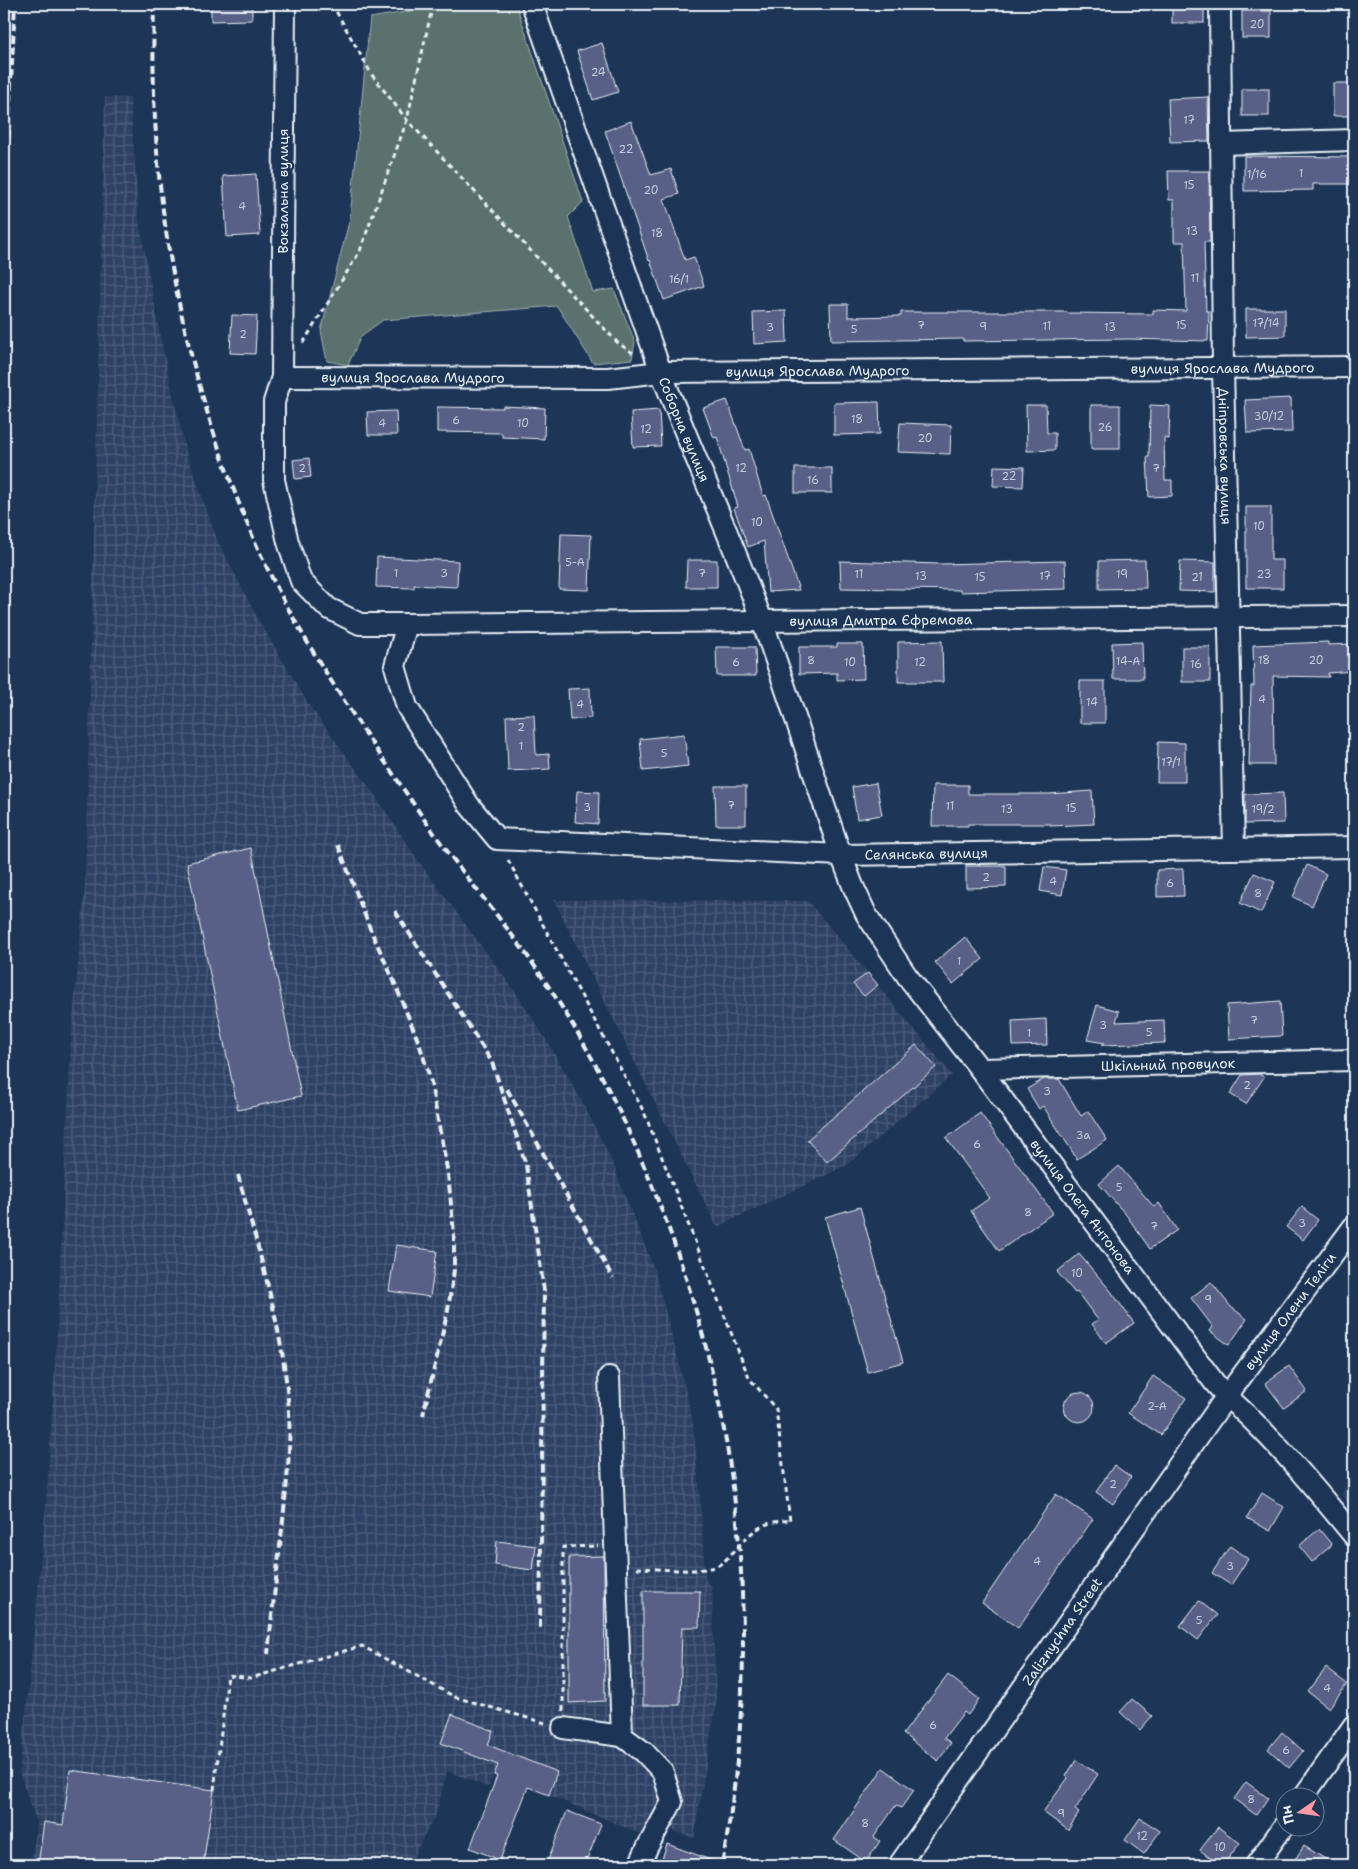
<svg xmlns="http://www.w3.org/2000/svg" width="1358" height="1869" font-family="'Shantell Sans',sans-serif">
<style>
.built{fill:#2f4265}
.industrial{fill:url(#industrial-grid)}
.grass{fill:#5a716d;stroke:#a1b1b2}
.building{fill:#596087;stroke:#e8f1f8}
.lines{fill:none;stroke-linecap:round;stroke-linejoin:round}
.minor-casing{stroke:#e8f1f8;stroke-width:24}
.path{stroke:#e8f1f8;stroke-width:3;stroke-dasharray:5 4;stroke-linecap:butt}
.minor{stroke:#1d3557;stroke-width:20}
.rail{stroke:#e8f1f8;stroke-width:4;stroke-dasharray:8 4;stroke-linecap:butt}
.labels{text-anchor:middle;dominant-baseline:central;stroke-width:4.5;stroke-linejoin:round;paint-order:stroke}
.number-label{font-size:11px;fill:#c4cddc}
.street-label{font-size:14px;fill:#e8f1f8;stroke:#1d3557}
</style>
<defs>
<pattern id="industrial-grid" width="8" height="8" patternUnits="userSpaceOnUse" patternTransform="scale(1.25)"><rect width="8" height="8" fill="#2f4265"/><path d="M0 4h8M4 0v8" fill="none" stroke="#4d5e7c"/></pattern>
</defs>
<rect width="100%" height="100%" fill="#1d3557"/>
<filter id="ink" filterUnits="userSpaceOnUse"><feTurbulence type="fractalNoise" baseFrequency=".02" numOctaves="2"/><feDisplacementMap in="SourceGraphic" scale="10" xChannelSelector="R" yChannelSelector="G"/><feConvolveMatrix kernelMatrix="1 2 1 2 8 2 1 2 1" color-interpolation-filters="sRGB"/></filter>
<g filter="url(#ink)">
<!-- built -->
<polygon class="built" points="1354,1460 1354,1514 1342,1495"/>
<!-- industrial -->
<g class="industrial">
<polygon points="105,97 130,98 139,221 163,350 185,449 217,539 258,619 309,705 372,791 420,863 514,990 549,1044 580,1098 610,1157 654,1269 675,1347 693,1422 701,1508 705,1579 712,1587 716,1704 694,1839 670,1829 659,1842 549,1795 494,1775 488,1787 447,1771 436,1814 409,1865 31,1865 37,1823 19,1772 28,1694 46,1505 56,1350 71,1041 85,887"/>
<polygon points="554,900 808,901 952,1075 847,1165 717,1227"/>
</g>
<!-- grass -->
<polygon class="grass" points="439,4 516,4 583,202 568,217 593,292 614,289 635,342 632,359 593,363 557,306 383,320 361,336 348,365 327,361 321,331 350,218 370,18 435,7"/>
<!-- building -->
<g class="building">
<polygon points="211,4 252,4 252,20 211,21"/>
<rect x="1172" y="4" width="32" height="19"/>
<rect x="1242" y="11" width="29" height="27"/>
<polygon points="602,43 618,92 593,100 577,51"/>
<rect x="1333" y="83" width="21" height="33"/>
<rect x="1242" y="89" width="27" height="27"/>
<polygon points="1208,97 1209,141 1170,142 1168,99"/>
<polygon points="631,121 651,175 671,169 679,194 664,199 685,260 694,257 704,286 664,300 650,260 649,261 605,131"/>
<polygon points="1244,156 1354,157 1354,184 1313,184 1313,190 1244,191"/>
<polygon points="1168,171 1209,171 1210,242 1204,242 1206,311 1209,311 1208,341 1129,339 963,341 963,339 831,341 830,304 848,304 848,317 901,316 901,312 1067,312 1067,313 1153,314 1153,310 1186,311 1184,242 1174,242 1174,200 1169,200"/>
<polygon points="256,174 260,235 227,237 223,176"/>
<polygon points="1246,309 1285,309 1285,336 1246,337"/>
<polygon points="786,311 787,342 754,344 753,312"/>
<polygon points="232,315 257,316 255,354 230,353"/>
<polygon points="1291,398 1292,432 1247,433 1245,400"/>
<polygon points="727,400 745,450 749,449 763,496 766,495 799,590 768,592 764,541 748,547 734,508 738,507 717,437 714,438 703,408"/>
<polygon points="879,402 880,434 834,435 834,403"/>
<polygon points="1026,405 1046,405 1047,433 1055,433 1055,450 1027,451"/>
<rect x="1091" y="405" width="29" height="44"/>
<polygon points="1150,405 1170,406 1169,439 1164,438 1165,480 1172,480 1172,496 1149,497 1147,457 1149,457"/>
<polygon points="503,406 545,408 544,439 502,437 502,433 437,432 437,407 503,408"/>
<polygon points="659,410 661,446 633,447 631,412"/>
<polygon points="396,411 397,435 368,435 367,412"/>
<polygon points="900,423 951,425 950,454 898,452"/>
<polygon points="309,458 311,477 295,479 293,460"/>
<polygon points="994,466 1024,467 1023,487 993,486"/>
<rect x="795" y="468" width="37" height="25"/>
<polygon points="1246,507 1271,507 1271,560 1283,560 1283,588 1246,588"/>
<polygon points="561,534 591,535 589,590 559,589"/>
<polygon points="377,557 458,561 457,587 414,585 414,588 376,587"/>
<polygon points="687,560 717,560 717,587 686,587"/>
<polygon points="1145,560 1146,588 1099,589 1099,561"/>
<polygon points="840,561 940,564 1065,561 1066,589 960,592 960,590 841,588"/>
<polygon points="1180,561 1215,562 1215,592 1179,591"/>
<polygon points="942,641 943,682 898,682 898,642"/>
<polygon points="1142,642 1143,679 1113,679 1112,643"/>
<polygon points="1328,642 1328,645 1354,644 1354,671 1328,673 1329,677 1273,676 1274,765 1249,765 1251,686 1254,686 1253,645"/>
<polygon points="837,644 863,644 864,679 837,680 837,673 799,674 799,647 837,647"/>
<polygon points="716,647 755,647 756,676 717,676"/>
<rect x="1182" y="647" width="28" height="35"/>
<rect x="1080" y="681" width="25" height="42"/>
<polygon points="590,688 591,718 570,720 568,689"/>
<polygon points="534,715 536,755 549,754 550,769 508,771 506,716"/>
<polygon points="684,734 688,766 643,771 640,739"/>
<polygon points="1158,742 1185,743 1185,782 1157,782"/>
<polygon points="876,783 882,815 857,819 852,787"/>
<polygon points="933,785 968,785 968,794 1049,794 1092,791 1094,824 1051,826 1051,824 968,824 968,826 932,826"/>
<polygon points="715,786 746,786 746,825 716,825"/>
<polygon points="577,791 599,792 598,824 575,822"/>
<polygon points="1283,793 1284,823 1245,824 1245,794"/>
<polygon points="251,848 301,1096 238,1110 187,863"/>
<polygon points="1307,865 1326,874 1312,906 1293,897"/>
<polygon points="966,866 1006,866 1006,887 966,888"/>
<polygon points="1044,867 1066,870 1062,895 1040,891"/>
<polygon points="1183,869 1184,896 1157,897 1157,870"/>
<polygon points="1254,873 1275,882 1261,913 1240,903"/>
<polygon points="965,937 983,959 953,984 935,962"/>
<polygon points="868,973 878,985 864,996 853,984"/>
<polygon points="1280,1001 1282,1036 1229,1039 1227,1005"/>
<polygon points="1097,1005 1119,1011 1116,1022 1164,1020 1165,1043 1102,1045 1105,1043 1087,1040"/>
<polygon points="1046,1019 1047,1045 1013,1046 1012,1021"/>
<polygon points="916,1045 936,1067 827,1162 807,1140"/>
<polygon points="1259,1074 1264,1077 1246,1104 1230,1094 1242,1075"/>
<polygon points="1044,1079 1059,1079 1081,1116 1088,1111 1107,1140 1077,1159 1043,1106 1039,1109 1027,1089"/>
<polygon points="980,1113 1053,1213 999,1251 971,1211 990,1198 946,1138"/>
<polygon points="1119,1166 1154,1207 1159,1203 1177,1230 1150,1249 1127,1216 1099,1184"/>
<polygon points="860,1207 903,1362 868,1372 825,1217"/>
<polygon points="1302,1207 1318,1220 1303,1240 1286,1227"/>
<polygon points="396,1245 437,1251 430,1297 389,1291"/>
<polygon points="1079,1254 1110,1290 1134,1323 1106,1343 1092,1324 1098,1320 1077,1292 1075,1293 1057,1272"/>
<polygon points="1211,1282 1231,1307 1247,1319 1229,1345 1210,1331 1213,1327 1191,1298"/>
<polygon points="1289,1366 1307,1391 1284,1408 1265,1383"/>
<polygon points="1153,1376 1186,1398 1161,1435 1128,1413"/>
<circle cx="1079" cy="1407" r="15"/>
<polygon points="1114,1465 1131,1477 1113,1504 1096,1492"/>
<polygon points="1262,1493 1284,1507 1270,1531 1247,1518"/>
<polygon points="1056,1494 1093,1519 1018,1628 982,1603"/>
<polygon points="1319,1529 1332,1545 1312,1562 1299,1546"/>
<polygon points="497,1541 536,1546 533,1570 495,1565"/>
<polygon points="1230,1546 1248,1559 1231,1585 1212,1573"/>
<polygon points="604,1556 605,1701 569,1703 569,1557"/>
<polygon points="643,1591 700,1591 699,1627 682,1627 680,1705 643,1705"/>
<polygon points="1199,1601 1217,1615 1198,1640 1180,1626"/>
<polygon points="1326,1668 1347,1684 1329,1708 1308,1692"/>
<polygon points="948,1675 979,1699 968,1715 964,1712 944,1738 951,1743 938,1761 903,1734"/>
<polygon points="1132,1699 1152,1716 1140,1730 1120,1712"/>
<polygon points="452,1714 493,1731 488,1745 557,1772 549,1795 528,1787 500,1860 470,1848 497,1776 494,1775 498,1765 441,1743"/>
<polygon points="1282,1732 1303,1751 1289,1768 1268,1749"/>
<polygon points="1076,1760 1098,1774 1075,1810 1079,1813 1068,1830 1043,1812 1068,1778 1066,1776"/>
<polygon points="883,1768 914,1790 901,1808 896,1805 874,1837 880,1841 866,1862 834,1840"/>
<polygon points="70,1770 214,1790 203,1865 38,1865 44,1822 63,1825"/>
<polygon points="1246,1782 1268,1798 1256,1815 1234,1799"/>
<polygon points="567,1811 601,1824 585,1865 546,1865"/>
<polygon points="1140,1818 1160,1831 1144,1854 1125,1840"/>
<polygon points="1218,1827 1240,1843 1223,1865 1219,1865 1200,1850"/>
<polygon points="667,1844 719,1863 719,1865 660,1865"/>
<polygon points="1304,1846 1335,1865 1291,1865"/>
</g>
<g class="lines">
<!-- minor casing -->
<g class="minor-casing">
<g id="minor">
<path id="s1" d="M285,4l-3,373 -8,25v78l14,62 13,39 27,27 32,16h47l-12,42 12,41 62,98 28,34 344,16 513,-8"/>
<path id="s2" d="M532,4l129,368c32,83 70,165 101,249 28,77 52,156 79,234l12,31 13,28 41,62 73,93 234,313c10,13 23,23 35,35 38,37 72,79 105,119"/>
<path id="s3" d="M1220,4l3,364 11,481"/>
<polyline points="1221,144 1354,140"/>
<path id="s4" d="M282,377l326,1 53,-6 693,-5"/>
<path id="s5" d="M407,624l947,-8"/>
<path id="s6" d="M980,1069l374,-9"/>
<polyline points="609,1377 622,1736 644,1752 663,1772 672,1802 648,1846 639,1865"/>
<polyline points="563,1728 622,1736"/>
<polyline points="1304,1796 1354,1725"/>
<path id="s7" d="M899,1865l327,-468 128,-171"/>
<polyline points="1256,1865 1286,1823"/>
</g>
</g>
<!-- path -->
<g class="path">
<polyline points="332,4 372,75 407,120 618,343 633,353"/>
<polyline points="303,343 360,251 407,120 433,4"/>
<path d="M508,860l136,252 105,266 27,31 14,112c-23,-2 -39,10 -53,27 -6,6 -12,14 -20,18 -19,8 -60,2 -82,2"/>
<polyline points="563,1711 563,1547 598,1546"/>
<polyline points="214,1790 228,1675 251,1678 362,1646 455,1697 545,1723"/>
</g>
<!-- minor -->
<use href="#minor" class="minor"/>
<!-- rail -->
<g class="rail">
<path d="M154,4c-1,43 -1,87 2,131 7,133 46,287 100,409 31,70 73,135 116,199 25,36 49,73 75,108 30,40 63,79 91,120 50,72 89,150 121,232 84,212 105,438 63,662"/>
<polyline points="4,282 6,180 15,4"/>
<polyline points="338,845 371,931 393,979 419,1043 430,1078 448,1174 454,1234 454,1270 448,1310 423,1415"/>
<polyline points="395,911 492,1062 526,1165 544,1291 540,1628"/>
<polyline points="507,1089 613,1278"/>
<path d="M238,1175c21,77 46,156 51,237 2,39 -3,78 -7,117 -5,42 -10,83 -14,125"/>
</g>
</g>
</g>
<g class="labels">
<!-- number labels -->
<g class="number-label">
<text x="1257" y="24">20</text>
<text x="598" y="72">24</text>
<text x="1189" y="120">17</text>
<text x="626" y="149">22</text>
<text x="1301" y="173">1</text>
<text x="1257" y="174">1/16</text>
<text x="1189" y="185">15</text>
<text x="651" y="190">20</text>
<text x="242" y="206">4</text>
<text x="1192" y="231">13</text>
<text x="657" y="233">18</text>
<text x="1195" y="278">11</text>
<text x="679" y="279">16/1</text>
<text x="1266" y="323">17/14</text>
<text x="921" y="325">7</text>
<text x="1181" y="325">15</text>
<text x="983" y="326">9</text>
<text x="1047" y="326">11</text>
<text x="770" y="327">3</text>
<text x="1110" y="327">13</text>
<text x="854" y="329">5</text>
<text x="243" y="334">2</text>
<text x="1269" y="416">30/12</text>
<text x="857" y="419">18</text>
<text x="456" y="420">6</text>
<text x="382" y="423">4</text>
<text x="523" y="423">10</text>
<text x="1105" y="427">26</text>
<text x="646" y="429">12</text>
<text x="925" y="438">20</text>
<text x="302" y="468">2</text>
<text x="741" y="468">12</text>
<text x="1156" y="468">7</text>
<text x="1009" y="476">22</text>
<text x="813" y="480">16</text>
<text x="757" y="522">10</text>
<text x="1259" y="526">10</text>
<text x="575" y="562">5-А</text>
<text x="396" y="573">1</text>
<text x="444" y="573">3</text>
<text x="702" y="573">7</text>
<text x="859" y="574">11</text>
<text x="1122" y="574">19</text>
<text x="1264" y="574">23</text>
<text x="921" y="576">13</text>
<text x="1045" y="576">17</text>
<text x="980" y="577">15</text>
<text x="1197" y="577">21</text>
<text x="811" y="660">8</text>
<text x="1264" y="660">18</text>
<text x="1316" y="660">20</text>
<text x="1128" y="661">14-А</text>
<text x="736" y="662">6</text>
<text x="850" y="662">10</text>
<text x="920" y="662">12</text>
<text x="1196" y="664">16</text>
<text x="1262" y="699">4</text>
<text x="1092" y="702">14</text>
<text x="580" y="704">4</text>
<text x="521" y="727">2</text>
<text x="521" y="746">1</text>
<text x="664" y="753">5</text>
<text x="1171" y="762">17/1</text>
<text x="731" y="805">7</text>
<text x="950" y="806">11</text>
<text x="587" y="807">3</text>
<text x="1071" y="808">15</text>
<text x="1007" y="809">13</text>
<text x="1263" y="809">19/2</text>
<text x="986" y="877">2</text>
<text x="1053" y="881">4</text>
<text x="1170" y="883">6</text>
<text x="1258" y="893">8</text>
<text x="959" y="961">1</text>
<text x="1254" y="1020">7</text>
<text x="1103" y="1025">3</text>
<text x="1149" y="1032">5</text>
<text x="1029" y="1033">1</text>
<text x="1247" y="1085">2</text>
<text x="1047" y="1091">3</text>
<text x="1083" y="1135">3а</text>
<text x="977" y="1144">6</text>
<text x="1119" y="1187">5</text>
<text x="1028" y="1212">8</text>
<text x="1302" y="1223">3</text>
<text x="1154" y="1226">7</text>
<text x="1077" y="1273">10</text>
<text x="1208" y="1299">9</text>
<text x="1157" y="1406">2-А</text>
<text x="1113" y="1484">2</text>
<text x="1037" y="1561">4</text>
<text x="1230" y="1566">3</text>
<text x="1199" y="1620">5</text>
<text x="1327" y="1688">4</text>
<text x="933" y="1725">6</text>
<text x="1286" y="1750">6</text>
<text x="1251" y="1799">8</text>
<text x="1061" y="1813">9</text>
<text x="865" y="1823">8</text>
<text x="1142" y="1836">12</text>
<text x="1220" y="1847">10</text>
</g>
<!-- street labels -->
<g class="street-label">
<text transform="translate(283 191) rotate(-90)">Вокзальна вулиця</text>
<text stroke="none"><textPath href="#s4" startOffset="941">вулиця Ярослава Мудрого</textPath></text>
<text stroke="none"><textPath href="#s4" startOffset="536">вулиця Ярослава Мудрого</textPath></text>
<text stroke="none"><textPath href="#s4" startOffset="131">вулиця Ярослава Мудрого</textPath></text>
<text stroke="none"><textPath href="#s2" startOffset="452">Соборна вулиця</textPath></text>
<text stroke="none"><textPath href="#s3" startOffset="452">Дніпровська вулиця</textPath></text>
<text stroke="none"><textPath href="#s5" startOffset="474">вулиця Дмитра Єфремова</textPath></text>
<text stroke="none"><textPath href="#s1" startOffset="1379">Селянська вулиця</textPath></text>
<text stroke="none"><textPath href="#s6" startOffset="188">Шкільний провулок</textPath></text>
<text stroke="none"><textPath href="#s2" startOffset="1334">вулиця Олега Антонова</textPath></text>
<text stroke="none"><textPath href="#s7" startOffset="678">вулиця Олени Теліги</textPath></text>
<text stroke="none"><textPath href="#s7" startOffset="285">Zaliznychna Street</textPath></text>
</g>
</g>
<!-- margin -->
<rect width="1358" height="1869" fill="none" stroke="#1d3557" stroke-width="20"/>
<rect x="10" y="10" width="1338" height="1849" fill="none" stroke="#e8f1f8" stroke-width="2" filter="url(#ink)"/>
<!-- north arrow -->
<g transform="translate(1300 1812) rotate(257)"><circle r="24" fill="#1d3557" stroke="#6e8097"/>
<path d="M0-4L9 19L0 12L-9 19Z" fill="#ff9aa2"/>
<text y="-8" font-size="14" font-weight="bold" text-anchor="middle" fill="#e8f1f8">Пн</text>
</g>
</svg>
